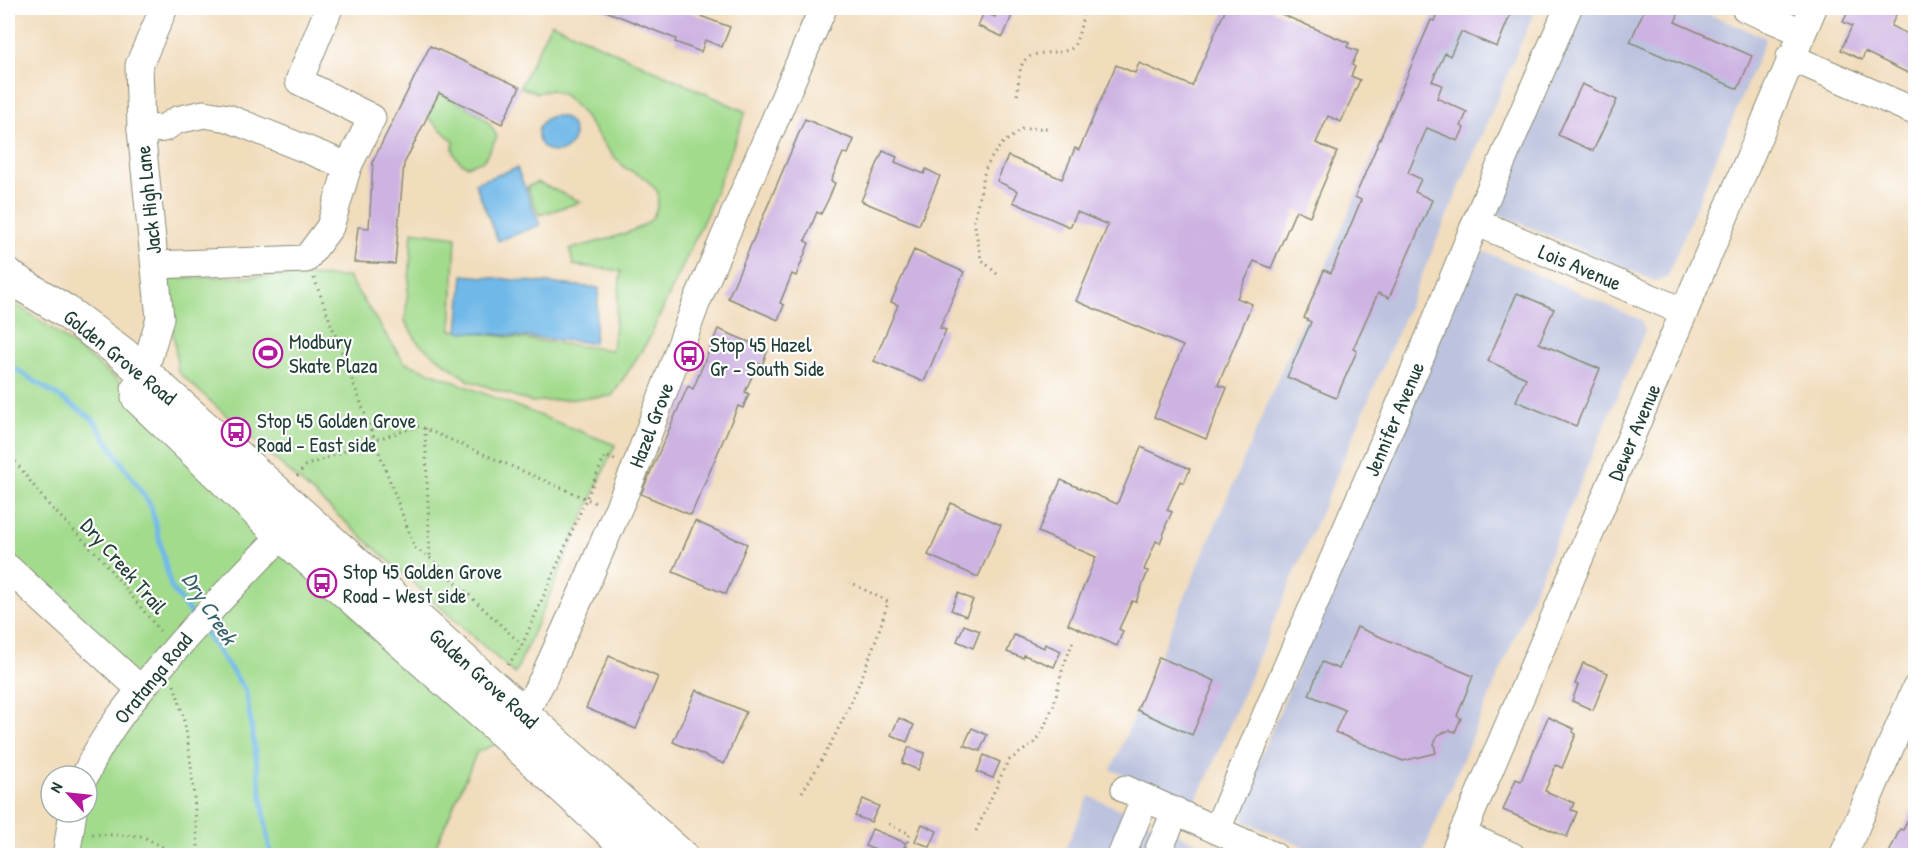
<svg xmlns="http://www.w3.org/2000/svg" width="1923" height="863" font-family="'Patrick Hand',sans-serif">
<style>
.industrial{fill:#bcc3de}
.green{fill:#a3db8d;stroke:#618c60;stroke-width:1.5}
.water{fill:#70b8e8;stroke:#487a8e;stroke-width:1.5}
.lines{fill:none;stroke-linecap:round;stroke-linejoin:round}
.stream{stroke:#70b8e8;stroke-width:5}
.building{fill:#cdb3e2}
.minor-casing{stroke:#888c78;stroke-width:29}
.major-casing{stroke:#888c78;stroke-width:35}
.path{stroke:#888c78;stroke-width:3;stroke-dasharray:1.5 4.5;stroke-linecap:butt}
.minor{stroke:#fff;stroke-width:27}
.major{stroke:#fff;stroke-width:33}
.labels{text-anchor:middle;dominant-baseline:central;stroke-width:4.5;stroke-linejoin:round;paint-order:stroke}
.street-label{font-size:21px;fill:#1f3d34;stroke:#fff}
.poi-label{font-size:21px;fill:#1f3d34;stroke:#fff;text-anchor:start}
.water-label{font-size:22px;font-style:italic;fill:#37626a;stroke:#fff}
</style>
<rect width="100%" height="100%" fill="#fff"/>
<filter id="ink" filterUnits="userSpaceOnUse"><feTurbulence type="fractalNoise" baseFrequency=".0167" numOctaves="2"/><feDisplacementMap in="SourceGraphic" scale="12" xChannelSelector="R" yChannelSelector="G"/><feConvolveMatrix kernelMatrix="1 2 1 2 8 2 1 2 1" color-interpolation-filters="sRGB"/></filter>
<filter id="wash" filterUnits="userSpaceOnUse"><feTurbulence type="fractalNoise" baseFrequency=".008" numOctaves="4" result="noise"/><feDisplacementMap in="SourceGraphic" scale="24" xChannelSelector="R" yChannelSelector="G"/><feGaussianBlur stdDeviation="1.35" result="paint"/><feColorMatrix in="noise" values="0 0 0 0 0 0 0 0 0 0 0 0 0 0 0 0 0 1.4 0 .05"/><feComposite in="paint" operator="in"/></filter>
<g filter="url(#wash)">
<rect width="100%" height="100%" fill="#f1dcbc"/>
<!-- industrial -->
<g class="industrial">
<polygon points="1436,8 1536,8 1205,783 1194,802 1111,770"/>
<polygon points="1583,8 1694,8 1766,38 1667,277 1655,281 1494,212"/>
<polygon points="1486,252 1641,320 1645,331 1422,855 1323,855 1244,821 1239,807 1473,257"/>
<polygon points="1089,796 1226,855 1062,856"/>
</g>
<!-- green -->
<g class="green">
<path d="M551,23l195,89 -38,99 -60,130 -36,55 -81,6 -63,-22 -50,-37 -13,-22 5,-53 2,-37 44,6 -5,93 161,20 9,-79 -48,-6 -3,-16c19,-5 71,-16 82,-31 6,-8 6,-16 6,-26l-13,-14 -20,-10 -16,-17 -27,-38 -18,-18 -13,-5 -14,3 -17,-6z"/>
<path d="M439,93c22,11 48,19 58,44l-13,23 -17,6c-11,-6 -16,-12 -13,-24l-27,-26z"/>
<polygon points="537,182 581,202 539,215 527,187"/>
<polygon points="288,276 348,277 404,362 615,445 515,674 178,372 167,278"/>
<polygon points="8,299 51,328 133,392 510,738 477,752 432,855 66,855 73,812 87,812 87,776 140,689 8,568"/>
</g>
<!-- water -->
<g class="water">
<circle cx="556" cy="134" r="18"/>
<polygon points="517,168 540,225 498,241 475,183"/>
<polygon points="463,275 599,288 594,343 458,331"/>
</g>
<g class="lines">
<!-- stream -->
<g class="stream">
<polyline points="8,364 92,418 151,506 171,587 194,618"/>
<polyline points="203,630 246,691 269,846 273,856"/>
</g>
</g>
<g id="blocks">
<!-- building -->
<g class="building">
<polygon points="598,8 679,8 730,27 722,47 705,40 701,52 675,42 676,39"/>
<polygon points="999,8 1015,8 1003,37 978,26 984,12 995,17"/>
<polygon points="1226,8 1267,8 1349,43 1347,47 1358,51 1352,65 1355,67 1351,76 1360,80 1341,122 1328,116 1316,143 1337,152 1310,216 1296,210 1271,268 1254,261 1237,298 1252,304 1218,385 1227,388 1206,439 1154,417 1183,346 1076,301 1108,225 1077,212 1070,227 1013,202 1018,191 997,181 1008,156 1062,179 1075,148 1079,150 1116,65 1135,73 1139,63 1192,86"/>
<polygon points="1439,8 1513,8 1497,47 1461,32 1450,56 1445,53 1432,81 1442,85 1437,98 1467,112 1461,126 1464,128 1458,141 1427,128 1408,173 1421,179 1415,192 1432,200 1389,298 1378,293 1353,349 1357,351 1336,398 1287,377 1311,322 1304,318 1324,270 1331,273 1361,200 1355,197 1431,20 1434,21"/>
<polygon points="1645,8 1681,8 1675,22 1752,56 1738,89 1630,42"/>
<polygon points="1850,8 1899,8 1891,26 1916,38 1916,77 1865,52 1862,60 1841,50 1852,26 1843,22"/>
<polygon points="430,46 520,87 502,124 439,93 404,164 395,264 354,262 358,227 369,228 373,161"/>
<polygon points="1582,84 1617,100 1593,151 1558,135"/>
<polygon points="805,119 854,140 848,154 843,153 831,181 835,183 829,198 821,214 817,212 805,241 809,243 796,276 792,274 780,303 784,305 778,320 728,298"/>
<polygon points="883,151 897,157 895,162 924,174 926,169 940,176 919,225 861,201"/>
<polygon points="914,250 964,272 940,328 946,330 924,382 874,361 898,305 891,302"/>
<polygon points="1517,293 1554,309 1539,343 1600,369 1576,426 1516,401 1526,378 1488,361"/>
<polygon points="718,329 768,350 762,365 758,363 745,392 749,394 743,408 738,406 691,515 641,494 688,386 693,389"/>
<polygon points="1141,447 1190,469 1184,483 1180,481 1167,510 1172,512 1165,527 1166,528 1160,543 1156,541 1144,570 1148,571 1136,602 1132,601 1119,629 1123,631 1117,646 1068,624 1096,557 1038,532 1061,480 1117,504"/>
<polygon points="951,503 1001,525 978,577 928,555"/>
<polygon points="695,521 747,544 726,594 673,572"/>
<polygon points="958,593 973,600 966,616 951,610"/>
<polygon points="964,625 980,631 973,648 957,641"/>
<polygon points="1357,627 1473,676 1457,716 1461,718 1455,732 1450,730 1438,735 1434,744 1436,753 1403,761 1335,732 1345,710 1309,695 1322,662 1339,669"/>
<polygon points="1014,635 1044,648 1045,644 1061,651 1054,667 1024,655 1023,658 1007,652"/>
<polygon points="609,656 658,677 636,729 586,708"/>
<polygon points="1159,657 1215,681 1192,735 1137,710"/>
<polygon points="1583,663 1608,673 1593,710 1572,701 1578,685 1575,684"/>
<polygon points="696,690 746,712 724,764 673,742"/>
<polygon points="1548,717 1574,729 1573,732 1576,734 1562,768 1556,765 1545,791 1574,803 1571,810 1577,812 1567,837 1503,810 1516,779 1521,781"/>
<polygon points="899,718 914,725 907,742 891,735"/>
<polygon points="972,728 987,735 980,751 964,745"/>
<polygon points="909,747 925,753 918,770 902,763"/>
<polygon points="984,755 1000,762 993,778 977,772"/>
<polygon points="863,799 879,806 871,822 855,816"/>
<polygon points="1916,802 1916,855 1888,855 1900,829 1903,830"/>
<polygon points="922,824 937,831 930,847 915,841"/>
<polygon points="872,829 906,843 900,855 888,855 865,846"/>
</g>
</g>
</g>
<g filter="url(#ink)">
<use href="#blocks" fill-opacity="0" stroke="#888c78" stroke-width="1.5"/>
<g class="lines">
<!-- minor casing -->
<g class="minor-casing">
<g id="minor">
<polyline points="1745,8 1802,32"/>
<polyline points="1790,57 1916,112"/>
<polyline points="141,130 164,128 177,120 204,114 228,118 348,166"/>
<polyline points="1476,222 1684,312"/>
<polyline points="155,265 306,259 330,227 348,166 372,118 299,81 329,8"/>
<polyline points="135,388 144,373 160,318 141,130 139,65 164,8"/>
<polyline points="8,568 140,689"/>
<polyline points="514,732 543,679 586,584 635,469 697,301 823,8"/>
<path d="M85,776c20,-47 54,-85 87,-123 35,-41 73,-80 110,-118"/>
<polyline points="1125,789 1274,856"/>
<polyline points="1217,829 1430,335 1476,222 1568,8"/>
<polyline points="1462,834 1512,856"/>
<polyline points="66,856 73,812"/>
<polyline points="1121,856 1145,798"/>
<polyline points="1156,856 1176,811"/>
<polyline points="1453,856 1813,8"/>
<polyline points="1843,856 1916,688"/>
</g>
</g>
<!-- major casing -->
<g class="major-casing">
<g id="major">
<polyline points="8,276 65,311 123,354 681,856"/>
<polyline points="138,397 282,535 510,738 637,856"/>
</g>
</g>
<!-- path -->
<g class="path">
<path d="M1017,95c4,-36 2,-41 41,-43 4,-1 10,-1 14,-4 6,-5 11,-32 13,-40"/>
<polyline points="997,274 981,259 974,221 985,170 993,155 1002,144 1022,129 1047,128"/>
<polyline points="314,278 415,548 430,558 522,645"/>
<polyline points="425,428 430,558"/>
<polyline points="8,452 46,502 100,557 160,631"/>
<polyline points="297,476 305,466 375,440 419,426 596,503"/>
<polyline points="508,665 522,645 605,456 615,460"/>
<path d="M174,685c19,54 19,114 25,171"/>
<path d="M802,792c38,-58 66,-123 86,-190l-38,-20"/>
<polyline points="889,824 910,834 903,856"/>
<polyline points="976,831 1008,761 1034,743 1043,730 1054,704 1063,667 1074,639"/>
<polyline points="92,834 142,836 179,856"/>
</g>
<!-- minor -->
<use href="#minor" class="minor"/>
<!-- major -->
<use href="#major" class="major"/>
</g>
</g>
<!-- icons -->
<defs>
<g id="stadium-ring" transform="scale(1.5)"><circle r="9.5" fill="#fff" stroke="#b5179e" stroke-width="1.5"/><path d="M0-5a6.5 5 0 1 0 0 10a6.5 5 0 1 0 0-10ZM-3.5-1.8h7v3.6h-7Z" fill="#b5179e"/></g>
<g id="bus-ring" transform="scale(1.5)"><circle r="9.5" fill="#fff" stroke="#b5179e" stroke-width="1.5"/><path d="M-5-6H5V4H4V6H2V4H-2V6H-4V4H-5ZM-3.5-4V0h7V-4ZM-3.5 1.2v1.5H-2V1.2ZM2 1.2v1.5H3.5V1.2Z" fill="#b5179e"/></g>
</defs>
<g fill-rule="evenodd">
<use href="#stadium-ring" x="268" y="353"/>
<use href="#bus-ring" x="689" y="356"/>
<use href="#bus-ring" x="236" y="432"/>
<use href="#bus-ring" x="322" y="583"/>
</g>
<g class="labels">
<!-- street labels -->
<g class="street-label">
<text transform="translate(148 200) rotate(-96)">Jack High Lane</text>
<text transform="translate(1580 267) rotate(23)">Lois Avenue</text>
<text transform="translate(120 357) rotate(39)">Golden Grove Road</text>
<text transform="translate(1394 419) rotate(-67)">Jennifer Avenue</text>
<text transform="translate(651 425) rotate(-69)">Hazel Grove</text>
<text transform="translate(1634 432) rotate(-67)">Dewer Avenue</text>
<text transform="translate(124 566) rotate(49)">Dry Creek Trail</text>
<text transform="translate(153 678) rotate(-51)">Oratanga Road</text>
<text transform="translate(484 678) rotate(42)">Golden Grove Road</text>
</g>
<!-- poi labels -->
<g class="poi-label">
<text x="289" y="341">Modbury<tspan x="289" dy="24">Skate Plaza</tspan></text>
<text x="710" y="344">Stop 45 Hazel<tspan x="710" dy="24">Gr - South Side</tspan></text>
<text x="257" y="420">Stop 45 Golden Grove<tspan x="257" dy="24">Road - East side</tspan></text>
<text x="343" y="571">Stop 45 Golden Grove<tspan x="343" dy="24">Road - West side</tspan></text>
</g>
<!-- water labels -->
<g class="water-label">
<text transform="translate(210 608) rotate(57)">Dry Creek</text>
</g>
</g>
<!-- margin -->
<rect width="1923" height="863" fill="none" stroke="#fff" stroke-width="30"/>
<!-- north arrow -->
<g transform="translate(69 794) rotate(297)"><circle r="28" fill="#ffffff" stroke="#a5b1ae" stroke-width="1.5"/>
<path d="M0-4.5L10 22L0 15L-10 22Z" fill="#b5179e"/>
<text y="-9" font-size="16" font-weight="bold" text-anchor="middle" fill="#1f3d34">N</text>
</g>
</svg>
